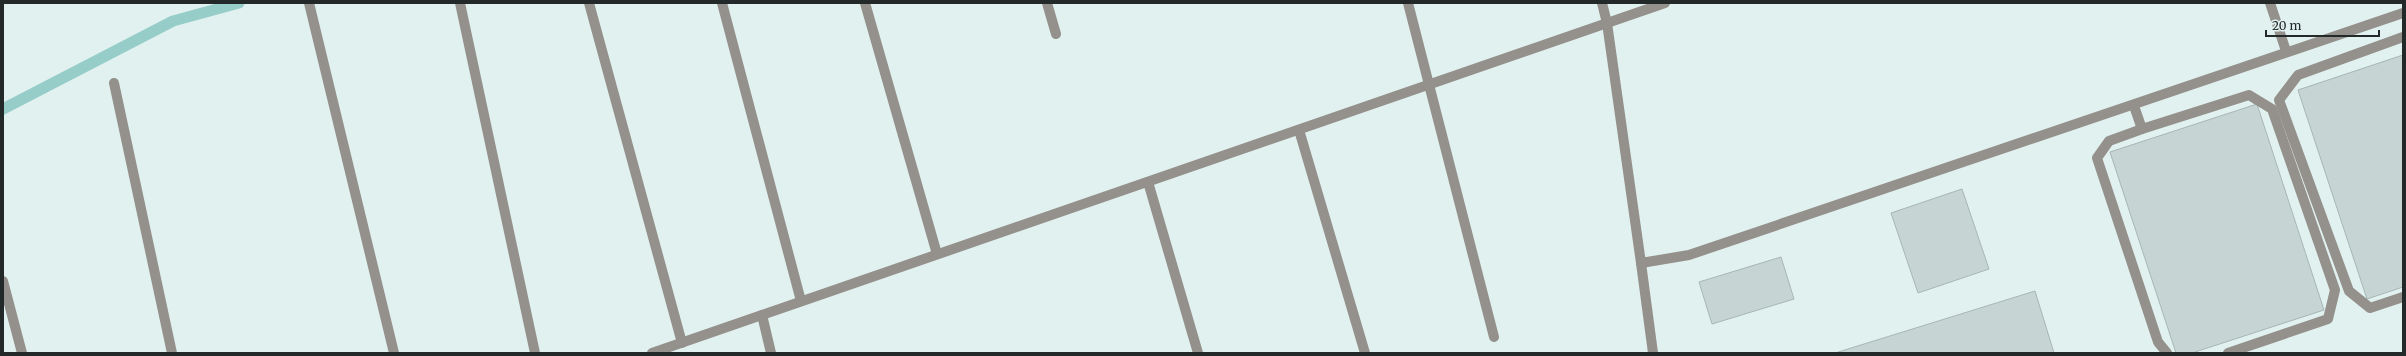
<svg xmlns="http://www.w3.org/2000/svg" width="2406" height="356" font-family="Merriweather,serif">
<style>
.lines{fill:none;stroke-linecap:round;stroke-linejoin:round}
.stream{stroke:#96cdc9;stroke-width:11}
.building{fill:#c6d5d4;stroke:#a7b6b5}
.street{stroke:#94908c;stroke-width:10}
</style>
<rect width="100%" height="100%" fill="#e1f1ef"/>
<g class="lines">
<!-- stream -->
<polyline class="stream" points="3,109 173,21 239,3"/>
</g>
<!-- building -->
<g class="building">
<polygon points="2403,55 2403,287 2367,299 2298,90"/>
<polygon points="2257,104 2324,310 2192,353 2176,353 2110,152"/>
<polygon points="1962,189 1989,269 1918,293 1891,213"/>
<polygon points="1781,257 1794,299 1712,324 1699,282"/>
<polygon points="2035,291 2054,353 1835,353"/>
</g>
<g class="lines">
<!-- street -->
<g class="street">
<polyline points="309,3 394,353"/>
<polyline points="460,3 535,353"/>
<polyline points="589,3 682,343"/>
<polyline points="722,3 801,301"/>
<polyline points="865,3 937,254"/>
<polyline points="1047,3 1056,34"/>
<polyline points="1408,3 1494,337"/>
<polyline points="1602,3 1607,23 1641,263 1689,255 2403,13"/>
<polyline points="2270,3 2286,51"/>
<polyline points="2403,37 2298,75 2279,100 2349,291 2370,308 2403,297"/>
<polyline points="114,83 172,353"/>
<polyline points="2134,106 2142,129 2249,95 2272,109 2335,290 2328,319 2228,353"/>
<polyline points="2142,129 2109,141 2097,158 2158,342 2167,353"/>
<polyline points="1299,130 1365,353"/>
<polyline points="1148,182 1198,353"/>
<polyline points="1641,263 1653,353"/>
<polyline points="3,281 22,353"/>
<polyline points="762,315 771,353"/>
<polyline points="652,353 1665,3"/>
</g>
</g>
<!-- border -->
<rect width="2406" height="356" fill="none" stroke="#232929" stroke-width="8"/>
<!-- scale -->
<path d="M2266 30v6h113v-6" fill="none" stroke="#232929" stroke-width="2"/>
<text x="2272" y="30" font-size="12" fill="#232929" stroke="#e1f1ef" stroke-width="3" paint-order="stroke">20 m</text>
</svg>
